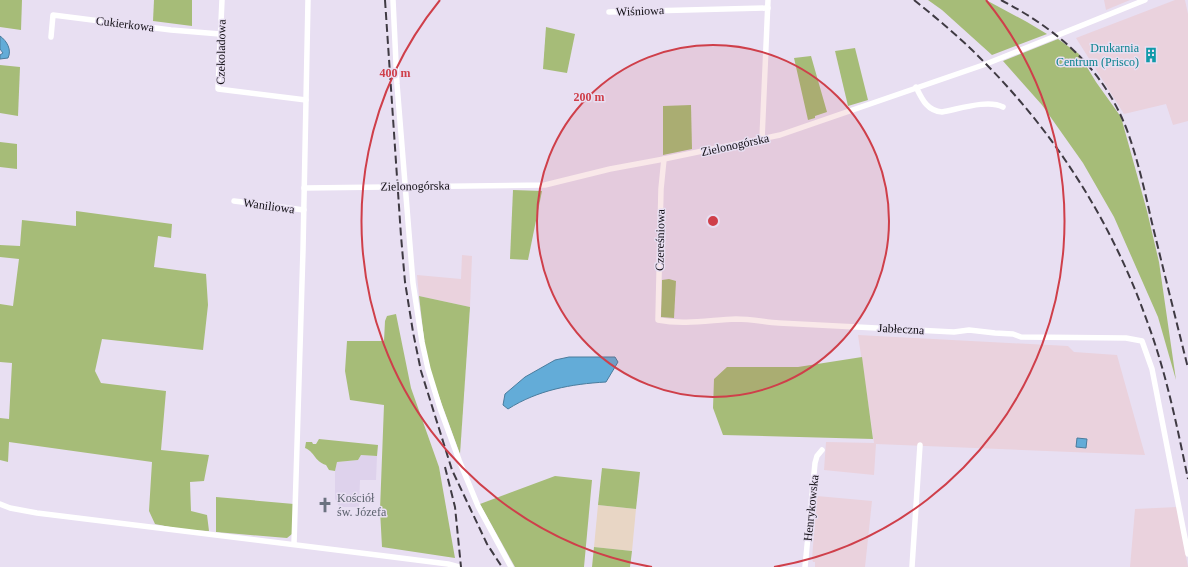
<svg xmlns="http://www.w3.org/2000/svg" width="1188" height="567" font-family="Georgia,serif">
<style>
.commercial{fill:#e8d6c5}
.industrial{fill:#ead2dd}
.built{fill:#ded2ec}
.green{fill:#a6bc78}
.water{fill:#63acd8;stroke:#4a7c9d}
.lines{fill:none;stroke-linecap:round;stroke-linejoin:round}
.minor{stroke:#fff;stroke-width:5.5}
.rail{stroke:#3f3a43;stroke-width:2;stroke-dasharray:8 4;stroke-linecap:butt}
.ring{fill:none;stroke:#cf3f4a;stroke-width:2}
.labels{text-anchor:middle;dominant-baseline:central;stroke-width:3;stroke-linejoin:round;paint-order:stroke}
.street-label{font-size:12px;fill:#100d13;stroke:#e8dff2}
.culture-label{font-size:12px;fill:#0d838f;stroke:#e8dff2;text-anchor:end}
.worship-label{font-size:12px;fill:#5b616d;stroke:#e8dff2;text-anchor:start}
.centre{fill:#cf3f4a;stroke:#e8dff2;stroke-width:2}
.ring-label{font-size:12px;text-anchor:middle;font-weight:bold;fill:#cf3f4a;stroke:#e8dff2;stroke-width:3;stroke-linejoin:round;paint-order:stroke}
</style>
<rect width="100%" height="100%" fill="#e8dff2"/>
<!-- commercial -->
<polygon class="commercial" points="598,505 636,509 632,551 594,547"/>
<!-- industrial -->
<g class="industrial">
<polygon points="1104,0 1130,0 1106,10"/>
<polygon points="1175,0 1185,0 1188,14 1188,121 1173,125 1166,104 1124,114 1076,38"/>
<polygon points="462,255 472,256 470,307 419,296 417,275 461,279"/>
<polygon points="858,335 1068,346 1074,352 1117,355 1145,455 876,444 874,475 824,470 826,442 874,443"/>
<polygon points="817,496 872,501 865,567 815,567 815,562 813,562 812,559"/>
<polygon points="1177,507 1188,567 1130,567 1135,509"/>
</g>
<!-- built -->
<polygon class="built" points="361,455 377,456 376,480 360,480 359,507 342,507 339,506 335,499 335,471 337,462 358,460"/>
<!-- green -->
<g class="green">
<polygon points="0,0 22,0 21,30 0,27"/>
<polygon points="154,0 192,0 192,26 153,21"/>
<polygon points="928,0 986,0 1027,22 1047,34 992,55 942,10"/>
<polygon points="546,27 575,34 567,73 543,69"/>
<polygon points="1058,39 1079,54 1096,82 1121,117 1147,211 1159,262 1176,380 1158,317 1114,217 1083,163 1042,105 1003,61"/>
<polygon points="855,48 868,100 848,106 835,51"/>
<polygon points="811,56 827,112 815,116 815,118 808,120 794,58"/>
<polygon points="0,65 20,67 18,116 0,113"/>
<polygon points="691,105 692,149 663,155 663,106"/>
<polygon points="0,142 17,144 17,169 0,167"/>
<polygon points="513,190 542,191 528,260 510,259"/>
<polygon points="76,211 172,224 171,238 158,236 154,267 206,274 208,305 203,350 102,339 95,371 101,383 166,391 161,450 209,455 204,481 190,482 191,511 207,515 209,531 185,530 155,524 149,511 152,462 9,442 8,462 0,460 0,418 9,419 12,363 0,362 0,304 13,306 19,259 0,257 0,245 20,246 22,220 76,226"/>
<polygon points="669,279 676,281 674,318 661,317 662,280"/>
<polygon points="419,296 470,307 460,454 433,380 425,347"/>
<polygon points="396,314 411,388 439,467 455,558 382,547 380,510 384,405 350,400 345,371 347,341 384,341 385,321 387,316"/>
<polygon points="862,357 873,439 723,435 713,408 714,379 727,367 798,367"/>
<path d="M319,439l59,6 -1,11 -16,-1 -3,5 -21,2 -2,9 -6,-1 -3,-5c-12,-4 -11,-13 -21,-17l1,-6h6l1,2h3z"/>
<polygon points="602,468 640,472 636,509 598,505"/>
<polygon points="555,476 592,480 584,567 515,567 480,504"/>
<polygon points="216,497 294,504 292,534 287,538 216,532"/>
<polygon points="594,547 632,551 630,567 592,567"/>
</g>
<!-- water -->
<g class="water">
<path d="M0,36c7,5 12,14 8,22l-8,1v-4l3,-2 -3,-4z"/>
<path d="M569,357h46l3,5 -12,20c-35,2 -68,8 -98,27l-5,-4 2,-11 20,-17 30,-17z"/>
<polygon points="1077,438 1087,439 1086,448 1076,447"/>
</g>
<g class="lines">
<!-- minor -->
<g class="minor">
<polyline points="222,0 218,89 306,100"/>
<polyline points="393,0 397,84 413,283 422,342 428,369 440,408 459,460 478,506 511,567"/>
<polyline points="609,12 768,8"/>
<polyline points="51,37 53,15 171,30 220,34"/>
<path d="M916,87c6,12 11,24 26,25 17,-3 46,-13 61,-5"/>
<polyline points="762,139 768,0"/>
<path d="M664,159l-3,30 -3,131c26,5 52,0 78,-1 15,0 29,3 43,4l175,9 15,-2 26,3 18,1 8,3 105,1 16,3 10,28 36,185"/>
<polyline points="304,188 545,185 610,169 664,159 780,135 986,64 1145,0"/>
<polyline points="234,201 304,210"/>
<polyline points="0,504 10,508 37,513 385,556 448,564 459,567"/>
<polyline points="294,544 303,250 308,0"/>
<polyline points="805,567 815,463 817,456 822,450"/>
<polyline points="912,567 920,445"/>
</g>
<!-- rail -->
<g class="rail">
<polyline points="385,0 401,236 405,282 413,332 421,371 452,470 487,544 502,567"/>
<path d="M914,0c25,20 50,41 72,64 72,73 127,161 161,257 19,51 30,105 41,158"/>
<path d="M1001,0c57,30 102,68 126,130 11,30 18,62 25,93 12,49 24,97 36,145"/>
<polyline points="445,467 455,507 461,567"/>
</g>
</g>
<!-- distance rings -->
<circle cx="713" cy="221" r="176" fill="#cf3f4a" fill-opacity=".12"/>
<g class="ring">
<circle cx="713" cy="221" r="176"/>
<path d="M652 567A351 351 0 0 1 440 0M986 0A351 351 0 0 1 774 567"/>
</g>
<!-- icons -->
<defs>
<g id="building-bare" transform="scale(1.2)"><path d="M-4-6H4V6H1V3H-1V6H-4ZM-2.5-4.3h1.7v1.8h-1.7ZM.8-4.3h1.7v1.8H.8ZM-2.5-1h1.7V.8h-1.7ZM.8-1h1.7V.8H.8Z" fill="#0f9aa8" stroke="#e8dff2" stroke-width="2.5" paint-order="stroke"/></g>
<g id="church-bare" transform="scale(1.2)"><path d="M-1.2-6h2.4v3.5h3.3v2.4h-3.3V6h-2.4V-.1h-3.3v-2.4h3.3Z" fill="#6b7280" stroke="#e8dff2" stroke-width="2.5" paint-order="stroke"/></g>
</defs>
<g fill-rule="evenodd">
<use href="#building-bare" x="1151" y="55"/>
<use href="#church-bare" x="325" y="505"/>
</g>
<g class="labels">
<!-- street labels -->
<g class="street-label">
<text transform="translate(640 11) rotate(-2)">Wiśniowa</text>
<text transform="translate(125 24) rotate(7)">Cukierkowa</text>
<text transform="translate(221 52) rotate(-89)">Czekoladowa</text>
<text transform="translate(735 145) rotate(-12)">Zielonogórska</text>
<text transform="translate(415 186) rotate(-1)">Zielonogórska</text>
<text transform="translate(269 206) rotate(8)">Waniliowa</text>
<text transform="translate(660 240) rotate(-89)">Czereśniowa</text>
<text transform="translate(901 329) rotate(3)">Jabłeczna</text>
<text transform="translate(811 508) rotate(-84)">Henrykowska</text>
</g>
<!-- culture labels -->
<g class="culture-label">
<text x="1139" y="48">Drukarnia<tspan x="1139" dy="14">Centrum (Prisco)</tspan></text>
</g>
<!-- worship labels -->
<g class="worship-label">
<text x="337" y="498">Kościół<tspan x="337" dy="14">św. Józefa</tspan></text>
</g>
</g>
<circle cx="713" cy="221" r="6" class="centre"/>
<g class="ring-label">
<text x="395" y="77">400 m</text>
<text x="589" y="101">200 m</text>
</g>
</svg>
